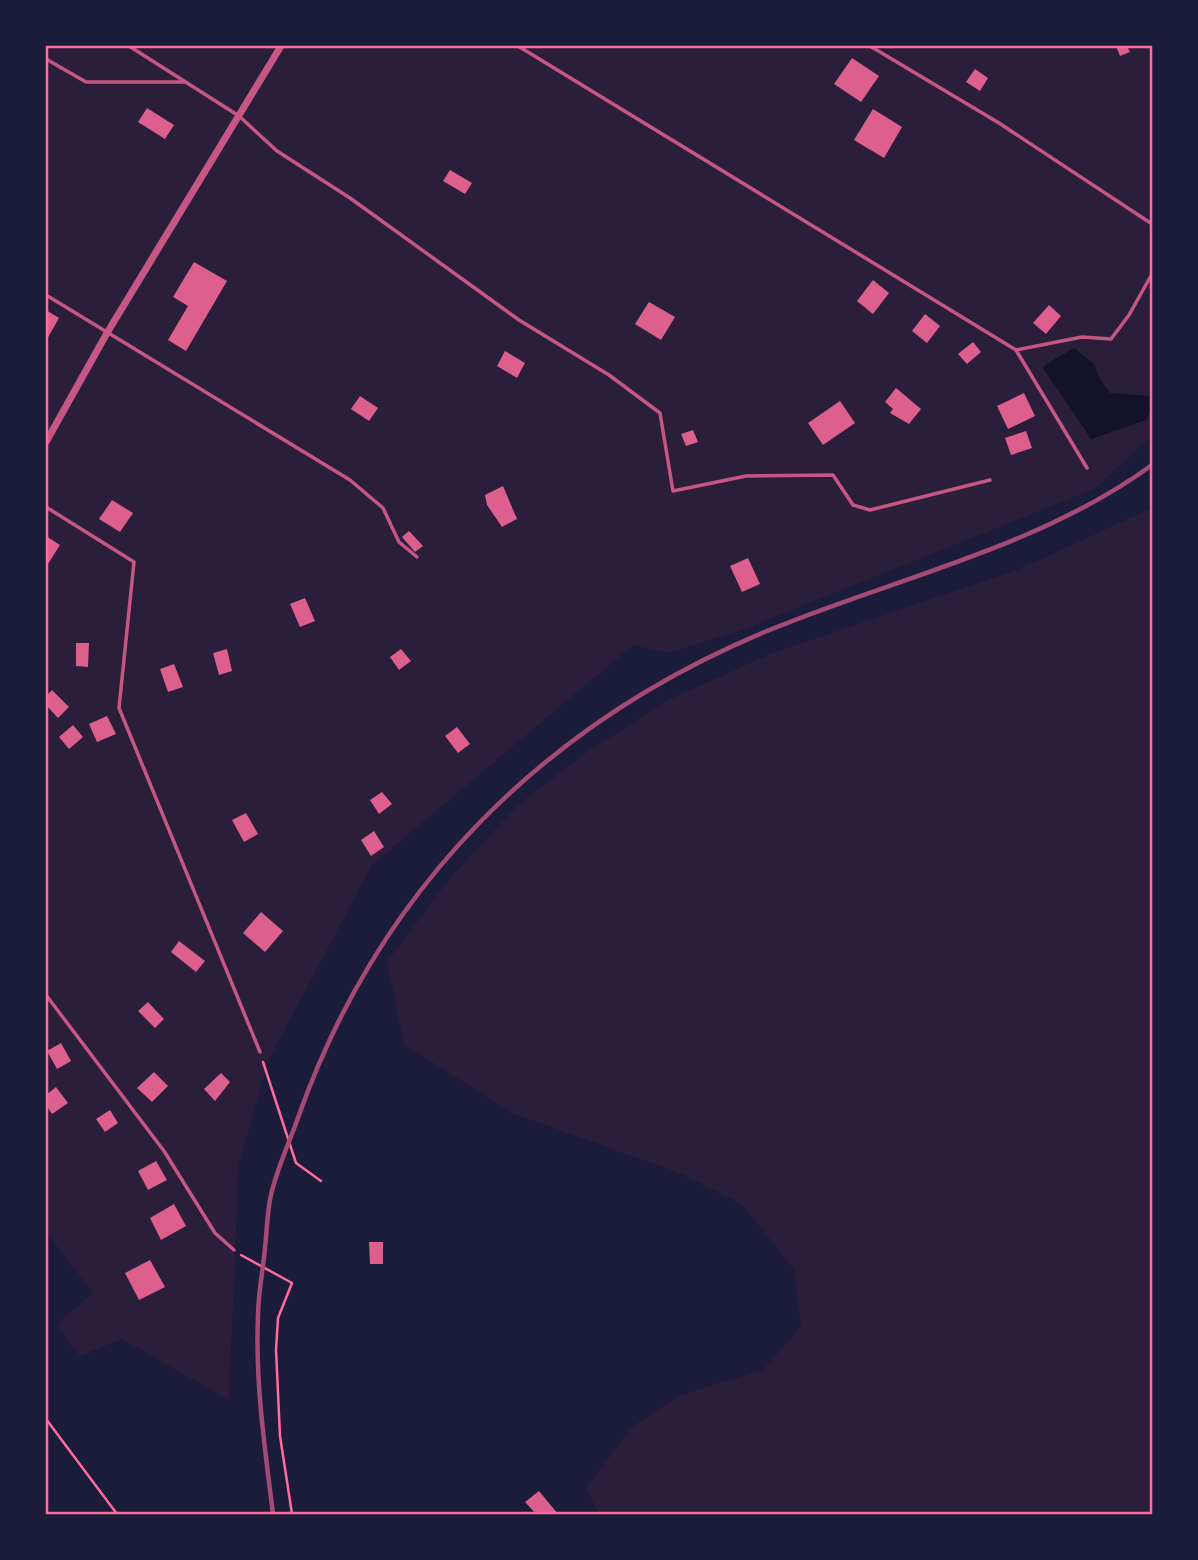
<svg xmlns="http://www.w3.org/2000/svg" width="1198" height="1560" font-family="'IBM Plex Sans',sans-serif">
<style>
.green{fill:#2a1e3b}
.water{fill:#12122b}
.building{fill:#dd5f8e}
.lines{fill:none;stroke-linecap:round;stroke-linejoin:round}
.path{stroke:#ff6b9d;stroke-width:2.5}
.service{stroke:#c65784;stroke-width:3.5}
.minor{stroke:#c65784;stroke-width:7}
.rail{stroke:#a44b75;stroke-width:4.5}
.neatline{fill:none;stroke:#ff6b9d;stroke-width:2.5}
</style>
<rect width="100%" height="100%" fill="#1b1b3a"/>
<!-- green -->
<g class="green">
<polygon points="46,46 1152,46 1152,436 1094,489 739,631 668,653 633,645 372,865 269,1059 239,1162 229,1400 122,1339 80,1356 56,1325 93,1293 46,1232"/>
<polygon points="1152,508 1152,1514 599,1514 586,1488 633,1426 680,1395 763,1370 801,1327 794,1269 742,1204 682,1174 512,1113 404,1044 387,962 450,878 519,804 587,752 670,699 775,652 1017,570"/>
</g>
<!-- water -->
<path class="water" d="M1074,348l20,16 7,17 9,12 40,3 2,12 -6,12 -55,19 -48,-71c10,-10 19,-12 31,-20z"/>
<!-- building -->
<g class="building">
<polygon points="1116,46 1127,46 1130,52 1120,56"/>
<polygon points="852,58 879,76 861,102 834,84"/>
<polygon points="975,69 988,78 980,91 966,82"/>
<polygon points="147,108 174,125 165,139 138,122"/>
<polygon points="873,109 902,127 884,158 854,140"/>
<polygon points="450,170 472,183 465,194 443,181"/>
<polygon points="194,262 227,281 186,351 168,340 188,306 173,297"/>
<polygon points="873,280 889,293 873,314 857,301"/>
<polygon points="649,302 675,317 661,340 635,324"/>
<polygon points="1049,305 1061,316 1046,334 1033,323"/>
<polygon points="46,310 59,318 46,341"/>
<polygon points="925,314 940,326 927,343 912,331"/>
<polygon points="973,342 981,352 967,364 958,354"/>
<polygon points="505,351 525,363 517,378 497,366"/>
<polygon points="896,388 921,409 909,424 890,413 893,409 885,402"/>
<polygon points="1024,393 1035,416 1008,429 997,406"/>
<polygon points="360,396 378,408 369,421 351,409"/>
<polygon points="840,401 855,423 823,445 808,423"/>
<polygon points="693,430 698,442 686,446 681,434"/>
<polygon points="1026,431 1032,448 1011,455 1005,438"/>
<polygon points="503,486 517,519 502,527 487,505 485,495"/>
<polygon points="112,500 133,513 120,532 99,519"/>
<polygon points="409,531 423,546 415,552 402,537"/>
<polygon points="46,536 60,545 48,564 46,562"/>
<polygon points="748,558 760,584 742,592 730,566"/>
<polygon points="305,598 315,621 300,627 290,604"/>
<polygon points="76,643 89,643 88,667 76,666"/>
<polygon points="227,649 232,671 219,675 213,653"/>
<polygon points="401,649 411,661 399,670 390,657"/>
<polygon points="174,664 183,687 168,692 160,669"/>
<polygon points="52,690 69,707 58,718 46,705 46,696"/>
<polygon points="107,716 116,734 97,742 89,724"/>
<polygon points="73,725 83,737 69,749 59,737"/>
<polygon points="457,727 470,744 458,753 445,736"/>
<polygon points="382,792 392,804 379,814 370,800"/>
<polygon points="246,813 258,834 244,842 232,820"/>
<polygon points="374,831 384,847 371,856 361,840"/>
<polygon points="261,912 283,931 265,952 243,933"/>
<polygon points="179,941 205,961 196,972 171,952"/>
<polygon points="148,1002 164,1019 155,1028 138,1011"/>
<polygon points="61,1043 71,1061 57,1069 47,1051"/>
<polygon points="154,1072 168,1086 152,1102 137,1088"/>
<polygon points="221,1073 230,1082 215,1101 204,1089"/>
<polygon points="56,1087 68,1103 52,1114 46,1105 46,1095"/>
<polygon points="110,1110 118,1123 105,1132 96,1119"/>
<polygon points="156,1161 167,1180 148,1190 138,1171"/>
<polygon points="174,1204 186,1226 161,1240 150,1218"/>
<polygon points="369,1242 383,1242 383,1264 370,1264"/>
<polygon points="150,1260 165,1287 139,1300 125,1273"/>
<polygon points="539,1491 558,1514 536,1514 525,1502"/>
</g>
<g class="lines">
<!-- path -->
<g class="path">
<polyline points="263,1062 296,1163 321,1181"/>
<polyline points="241,1255 292,1283 278,1318 276,1350 280,1436 292,1514"/>
<polyline points="46,1419 117,1514"/>
</g>
<!-- service -->
<g class="service">
<polyline points="129,46 239,116 277,151 350,198 519,320 609,375 660,413 673,491 746,476 833,475 853,505 870,510 990,480"/>
<polyline points="518,46 1016,350 1082,337 1111,339 1129,315 1152,274"/>
<polyline points="870,46 999,123 1152,224"/>
<polyline points="46,59 86,82 184,82"/>
<polyline points="46,295 350,480 383,508 399,542 417,557"/>
<polyline points="1016,350 1087,468"/>
<polyline points="46,507 134,562 119,708 260,1052"/>
<polyline points="46,995 164,1151 215,1233 234,1250"/>
</g>
<!-- minor -->
<polyline class="minor" points="46,442 107,333 281,46"/>
<!-- rail -->
<path class="rail" d="M273,1514c-8,-65 -18,-132 -15,-198 0,-22 5,-45 7,-68 2,-17 2,-36 6,-53 6,-27 19,-54 28,-80 81,-228 246,-392 468,-484 128,-53 273,-84 385,-166"/>
</g>
<!-- border -->
<rect width="1198" height="1560" fill="none" stroke="#1b1b3a" stroke-width="94"/>
<rect x="47" y="47" width="1104" height="1466" class="neatline"/>
</svg>
